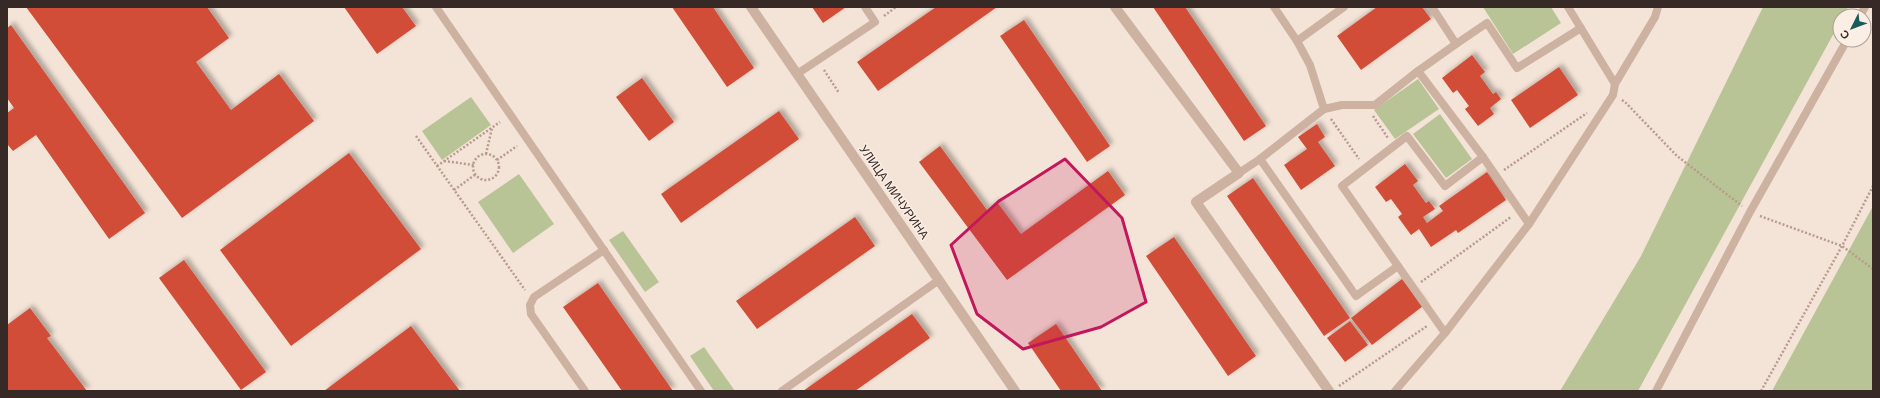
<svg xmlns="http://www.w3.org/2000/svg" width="1880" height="398" font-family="Helvetica,sans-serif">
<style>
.green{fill:#b9c496}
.building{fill:#d24e37;filter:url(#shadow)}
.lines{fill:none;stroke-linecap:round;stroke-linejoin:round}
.path{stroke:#b89b8d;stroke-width:2.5;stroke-dasharray:2 2;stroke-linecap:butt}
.lane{stroke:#cdb2a2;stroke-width:8}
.street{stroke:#cdb2a2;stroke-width:10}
.marked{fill:#c2185b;fill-opacity:0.2;stroke:#c2185b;stroke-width:3;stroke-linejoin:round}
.labels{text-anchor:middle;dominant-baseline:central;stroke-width:3;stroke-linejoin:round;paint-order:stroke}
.street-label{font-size:12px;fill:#372925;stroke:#fbeee4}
</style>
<defs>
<filter id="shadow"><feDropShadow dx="3.5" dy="-3.5" stdDeviation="2" flood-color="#0004"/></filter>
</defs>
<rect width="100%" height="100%" fill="#f4e4d7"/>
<!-- green -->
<g class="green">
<polygon points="1483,7 1551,7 1561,23 1513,54"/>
<polygon points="1763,7 1848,7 1843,16 1840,16 1840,22 1638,391 1560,391 1641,256"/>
<polygon points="1418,79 1439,109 1395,139 1374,110"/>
<polygon points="471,97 491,125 442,160 422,131"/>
<polygon points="1440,114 1472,159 1446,178 1413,134"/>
<polygon points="519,174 554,224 513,253 478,202"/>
<polygon points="1873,206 1873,391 1772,391"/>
<polygon points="623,231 659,282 645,292 609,240"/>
<polygon points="704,347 735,391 714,391 690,356"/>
</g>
<!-- building -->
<g class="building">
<polygon points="26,7 207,7 229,38 196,62 231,110 279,74 314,121 182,218"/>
<polygon points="344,7 402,7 416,26 377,54"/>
<polygon points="672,7 713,7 754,68 727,87"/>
<polygon points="812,7 846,7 823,23"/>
<polygon points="936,7 997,7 878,91 857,62"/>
<polygon points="1153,7 1185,7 1266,126 1244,141"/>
<polygon points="1377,7 1422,7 1431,19 1361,70 1337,36"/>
<polygon points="1024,20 1110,146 1087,162 1000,36"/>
<polygon points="11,25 145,213 109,239 36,135 13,151 7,144 7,113 14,108 7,98 7,28"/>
<polygon points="1472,55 1485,72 1480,76 1493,94 1496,92 1501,99 1490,108 1494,114 1478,126 1465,109 1469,106 1457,90 1453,93 1442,78"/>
<polygon points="1559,67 1578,95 1530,128 1511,100"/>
<polygon points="642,78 674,122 649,141 616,97"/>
<polygon points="779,111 799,139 681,223 661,194"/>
<polygon points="1317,124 1325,137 1318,142 1335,166 1301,190 1284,165 1307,149 1298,137"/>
<polygon points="940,146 987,210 997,202 1021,234 1108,171 1125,195 1007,280 919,162"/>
<polygon points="349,153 421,249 291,346 220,250"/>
<polygon points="1405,164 1418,181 1413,185 1426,203 1429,201 1435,209 1423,217 1427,223 1443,211 1439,206 1487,172 1506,200 1458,233 1456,230 1431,247 1419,229 1411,235 1398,217 1402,214 1391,199 1386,202 1375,187"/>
<polygon points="1253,178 1350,318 1324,336 1227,196"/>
<polygon points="855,217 875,246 757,329 736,301"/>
<polygon points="1174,237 1256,356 1228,376 1146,256"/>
<polygon points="184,260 266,372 241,390 159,278"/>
<polygon points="1402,279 1423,306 1372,345 1351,318"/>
<polygon points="598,283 673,391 622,391 563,307"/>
<polygon points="30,308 51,336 47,338 87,391 7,391 7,325"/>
<polygon points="912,314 930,338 855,391 803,391"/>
<polygon points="1350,321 1368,345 1345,362 1327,338"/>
<polygon points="1056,324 1102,391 1061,391 1028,343"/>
<polygon points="411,326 460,391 324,391"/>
</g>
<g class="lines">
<!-- path -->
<g class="path">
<polyline points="884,16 896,7"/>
<polyline points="824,70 839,93"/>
<polyline points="1622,100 1626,103 1677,156 1742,206"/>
<polyline points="1373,116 1388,138"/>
<polyline points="1331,119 1359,159"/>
<polyline points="416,136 525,290"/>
<polyline points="486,154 492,128"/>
<circle cx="486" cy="167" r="13"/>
<polyline points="497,160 517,146"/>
<polyline points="444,161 474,165"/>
<polyline points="437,166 500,122"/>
<polyline points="1504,170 1587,113"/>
<polyline points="454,190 476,174"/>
<polyline points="1760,216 1842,246 1873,269"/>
<polyline points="1421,282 1511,217"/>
<polyline points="1339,386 1427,326"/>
<polyline points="1761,391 1842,246 1873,186"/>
</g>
<!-- lane -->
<g class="lane">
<polyline points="436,7 701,391"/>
<polyline points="1274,7 1297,41 1344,7"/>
<polyline points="1432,7 1456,44 1418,71 1483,157"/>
<polyline points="1860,16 1865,7"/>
<polyline points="1456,44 1487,23 1517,68 1581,28"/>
<polyline points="797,74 875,22 865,7"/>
<polyline points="1615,84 1655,17 1658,7"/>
<polyline points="1324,109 1342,105 1375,105 1418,71"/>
<polyline points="1260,159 1324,109 1310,65 1297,41"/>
<polyline points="1239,173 1260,159 1356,296 1398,266 1445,333"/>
<polyline points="1398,266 1342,186 1407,136 1445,186 1483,157 1529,224"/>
<polyline points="585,391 531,314 530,305 534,297 604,250"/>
<polyline points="782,391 939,280"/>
<polyline points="1395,391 1445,333 1529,224 1613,95 1615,84 1568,7"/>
<polyline points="1656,391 1750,212 1847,40"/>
</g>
<!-- street -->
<g class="street">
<polyline points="751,7 1015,391"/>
<polyline points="1115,7 1239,173 1196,202 1329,391"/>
</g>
</g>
<!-- marked area -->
<path class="marked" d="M1065,159l57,59 24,84 -45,25 -78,22 -46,-35 -26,-69 48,-44z"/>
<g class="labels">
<!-- street labels -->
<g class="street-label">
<text transform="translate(894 192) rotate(55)">УЛИЦА МИЧУРИНА</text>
</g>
</g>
<!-- border -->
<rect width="1880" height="398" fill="none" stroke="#372925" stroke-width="16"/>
<!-- north arrow -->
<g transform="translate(1852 28) rotate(228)"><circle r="19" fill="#fbeee4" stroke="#ad9f98"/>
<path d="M0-3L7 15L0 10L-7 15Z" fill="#175c5a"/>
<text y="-6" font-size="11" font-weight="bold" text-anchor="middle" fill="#372925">С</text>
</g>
</svg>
